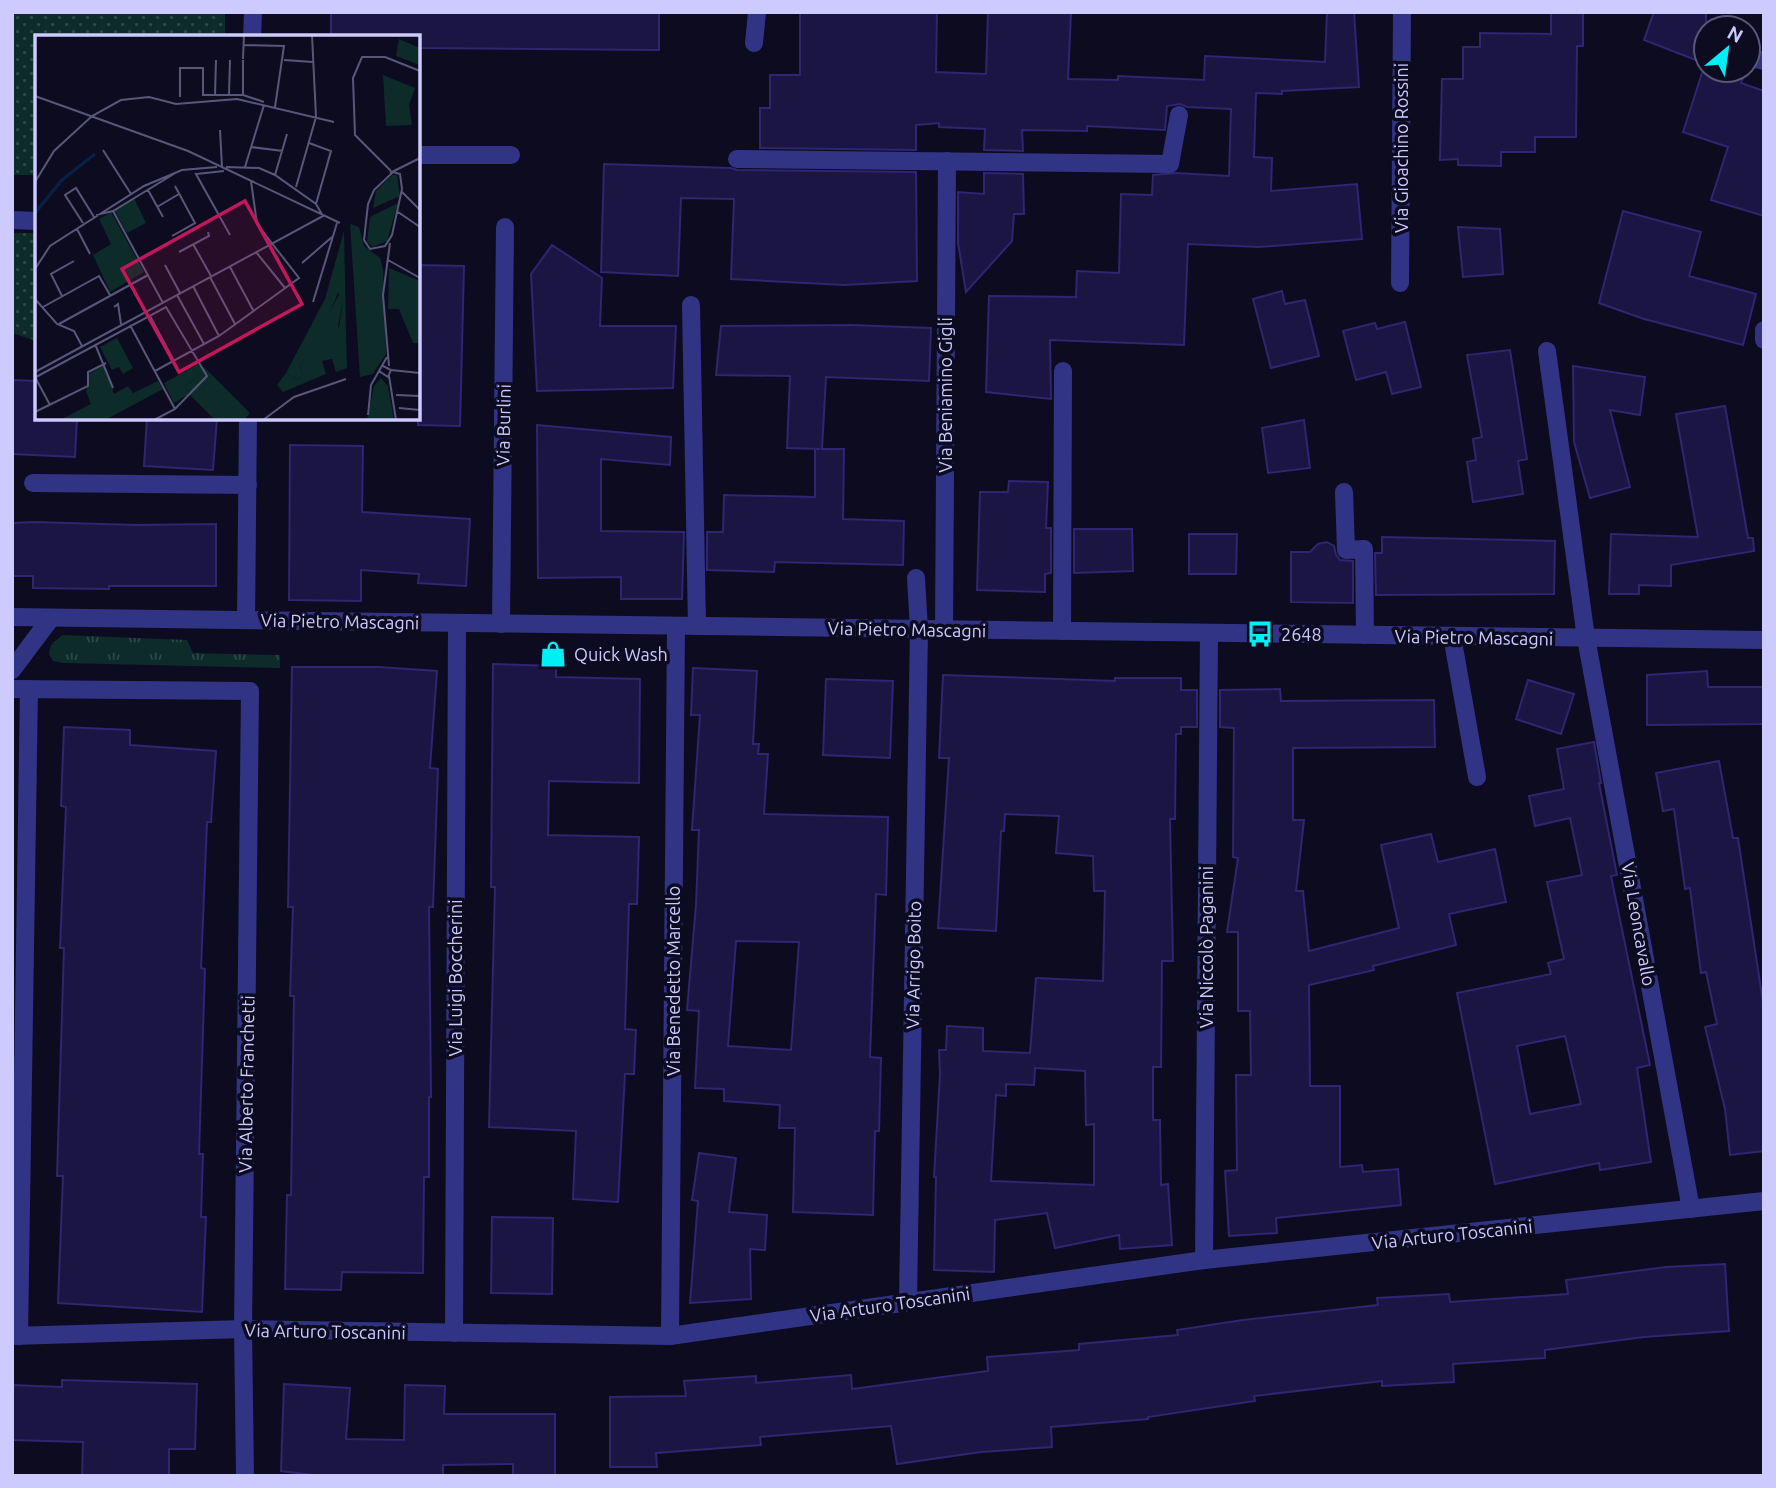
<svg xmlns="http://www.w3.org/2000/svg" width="1776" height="1488" font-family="Ubuntu,sans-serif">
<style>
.grass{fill:url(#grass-tufts)}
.park{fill:url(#park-dots)}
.building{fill:#1b1543;stroke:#2f2571;stroke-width:2;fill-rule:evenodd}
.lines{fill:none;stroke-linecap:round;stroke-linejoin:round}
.minor{stroke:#313484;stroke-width:18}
.labels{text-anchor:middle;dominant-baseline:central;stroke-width:7;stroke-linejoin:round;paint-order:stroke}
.street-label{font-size:18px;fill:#cccaff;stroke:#0d0b20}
.poi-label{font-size:18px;fill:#cccaff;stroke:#0d0b20;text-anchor:start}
.inset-river{fill:none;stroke:#072143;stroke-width:3.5}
.inset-road{fill:none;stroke:#595779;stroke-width:2}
.view{fill:#c2185b;fill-opacity:0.15;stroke:#c2185b;stroke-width:3.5}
.inset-edge{fill:none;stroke:#cccaff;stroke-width:3.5}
</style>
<defs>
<pattern id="grass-tufts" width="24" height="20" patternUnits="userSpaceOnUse" patternTransform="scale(1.75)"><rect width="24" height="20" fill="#0d2b28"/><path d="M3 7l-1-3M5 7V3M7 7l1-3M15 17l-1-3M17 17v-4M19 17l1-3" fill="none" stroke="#2f4848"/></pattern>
<pattern id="park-dots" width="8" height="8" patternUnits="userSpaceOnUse" patternTransform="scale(1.75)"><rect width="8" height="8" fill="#0d2b28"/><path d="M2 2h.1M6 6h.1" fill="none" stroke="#2f4848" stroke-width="1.8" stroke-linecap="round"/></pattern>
</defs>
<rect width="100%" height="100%" fill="#0d0b20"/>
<!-- grass -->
<polygon class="grass" points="62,635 187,640 193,653 280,655 280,668 64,663 53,661 49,654 51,645"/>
<!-- park -->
<g class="park">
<polygon points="12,12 225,12 225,37 37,37 37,175 12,175"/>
<polygon points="37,233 37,341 12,333 12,233"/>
</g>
<!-- building -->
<g class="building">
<polygon points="331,12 659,12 659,50 418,48 418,37 331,37"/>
<polygon points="800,12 937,12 936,72 986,74 988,12 1071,12 1068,79 1118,80 1118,76 1204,80 1205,56 1325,62 1327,12 1354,12 1359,87 1282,91 1282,94 1256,93 1254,157 1272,158 1271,191 1357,184 1362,239 1259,247 1188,244 1184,345 1050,340 1051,399 986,392 989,296 1076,297 1077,271 1119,273 1121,194 1152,195 1153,175 1176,173 1229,176 1231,109 1187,107 1180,104 1167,106 1165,130 1087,126 1087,131 1022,130 1023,151 984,150 985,129 939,127 939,123 916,125 916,150 760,148 760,108 770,108 770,75 800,75"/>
<polygon points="1551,12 1583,12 1583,46 1577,46 1576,137 1535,137 1535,152 1501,152 1501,166 1458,165 1458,159 1440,160 1442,79 1463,79 1463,47 1480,47 1480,33 1551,34"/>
<polygon points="1654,12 1706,12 1706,64 1644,40"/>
<polygon points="1703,70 1746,70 1741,83 1764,91 1764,216 1711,200 1728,147 1683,132"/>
<polygon points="604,164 731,168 737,170 916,172 917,281 844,285 731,279 734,199 681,198 678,276 601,272"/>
<polygon points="984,173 1023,174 1024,214 1014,214 1012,241 966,292 958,243 958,192 984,194"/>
<polygon points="1623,211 1701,232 1689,276 1756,294 1743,345 1644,319 1599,303"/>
<polygon points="1458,227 1500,229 1503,274 1463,277"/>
<polygon points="552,245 602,278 600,326 676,326 673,388 537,391 531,274"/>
<polygon points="418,265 464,266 460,426 418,425"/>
<polygon points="1282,291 1285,304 1305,300 1319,356 1271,368 1253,299"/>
<polygon points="1405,322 1421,387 1392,394 1386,372 1356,380 1343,331 1375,323 1377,329"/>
<polygon points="851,325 931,328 929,381 826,377 822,449 844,449 843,519 904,521 903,565 775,562 774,572 707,570 707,532 723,532 724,495 815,497 815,449 820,449 787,448 790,376 716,375 721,326"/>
<polygon points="1510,350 1527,459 1518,461 1523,494 1473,502 1467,462 1476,460 1473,439 1482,437 1467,355"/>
<polygon points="1573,366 1645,377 1640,415 1610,410 1630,487 1590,498 1574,442"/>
<polygon points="12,380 37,381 37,418 77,418 75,457 12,454"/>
<polygon points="1725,406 1748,538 1753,538 1754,551 1671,565 1671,586 1639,585 1639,594 1609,594 1611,534 1698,537 1676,414"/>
<polygon points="147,418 217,418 213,470 144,466"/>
<polygon points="1304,420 1310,468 1268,473 1262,428"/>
<polygon points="537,425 671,437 670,465 601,459 601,531 684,532 682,599 621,599 621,577 538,578"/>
<polygon points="290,445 363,446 362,512 470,519 466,586 418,583 419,574 361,570 361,601 289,600"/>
<polygon points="1009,481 1048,482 1046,528 1051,528 1051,573 1045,574 1045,592 977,590 980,492 1008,492"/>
<polygon points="34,522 136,525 216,524 216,586 109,586 109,589 33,588 33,576 12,576 12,523"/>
<polygon points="1074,529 1132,529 1133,571 1074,573"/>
<polygon points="1189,534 1237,534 1236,574 1189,574"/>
<polygon points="1382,537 1555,541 1554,594 1376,595 1375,553 1382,553"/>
<polygon points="1327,542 1334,546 1336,555 1340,560 1353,561 1353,603 1291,602 1291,552 1310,552 1318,544"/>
<polygon points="493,664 556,666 556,677 640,679 639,783 549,781 548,835 639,837 637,904 629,904 625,1029 636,1030 634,1074 625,1074 618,1202 573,1199 576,1131 489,1127 495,887 491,887"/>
<polygon points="292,667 379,667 437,671 430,768 438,769 433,907 429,907 431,1097 429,1097 429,1177 424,1177 423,1273 342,1272 341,1290 285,1289 287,1195 291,1195 294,996 290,996 293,907 288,907"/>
<path d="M693,668l64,3 -4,73h6l-1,10h10l-4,60 124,3 -2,78 -10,-1 -6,163 11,1 -2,73h-4l-2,84 -80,-3 2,-84h-16l1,-23 -56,-4v-12l-29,-1 4,-77 -12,-1 9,-105 3,-75h-7l8,-115h-9zM736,941l63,1 -8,108 -63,-4z"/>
<polygon points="1707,671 1708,687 1764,687 1764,724 1647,725 1647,675"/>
<path d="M943,675l172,6v-3h66v12h16v37h-16v7h-5l-1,85h-5l3,142h-11l-1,106h-8v53h7l1,65 7,-1 4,61 -52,4 -1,-14 -64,13 -8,-35 -52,7 -1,52 -60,-2 2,-93h-2l6,-103 -1,-24h7l1,-24 36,2v23l47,2 6,-75 67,3 2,-90h-11l-1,-35 -37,-3 3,-37 -54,-2 -1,17h-3l-5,100 -58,-3 11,-170h-10zM1035,1068l50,3 1,54 8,-1v61l-103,-4 5,-86 10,1v-12l28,1z"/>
<polygon points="826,679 893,681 890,758 823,755"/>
<polygon points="1528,680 1574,694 1561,734 1516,719"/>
<polygon points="1280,689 1281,701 1434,700 1435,747 1293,748 1293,820 1304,820 1296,891 1303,891 1309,951 1399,928 1381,845 1431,834 1438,862 1495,849 1506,902 1449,914 1456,945 1373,966 1374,970 1309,985 1310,1086 1340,1086 1340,1167 1362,1165 1363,1172 1398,1169 1401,1205 1276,1218 1277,1233 1229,1236 1225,1171 1237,1170 1236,1075 1251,1075 1250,1011 1238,1011 1238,932 1227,932 1238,858 1233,857 1234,728 1220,727 1220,690"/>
<polygon points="64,727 130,730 130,745 216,751 211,822 207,822 201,968 205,969 199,1154 203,1154 201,1217 206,1217 202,1312 58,1303 63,1176 57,1176 64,948 60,948 66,807 61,806"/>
<path d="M1594,742l7,41h-2l18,92 -6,1 39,189 -13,3 14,94 -51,8 -1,-7 -104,21 -38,-191 94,-19 -3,-11 16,-4 -17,-77 35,-7 -12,-57 -35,8 -6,-30 35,-7 -7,-40zM1565,1036l16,68 -51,10 -13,-68z"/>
<polygon points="1719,761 1733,838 1738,838 1764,1009 1764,1151 1730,1155 1725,1109 1705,1027 1717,1024 1706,972 1701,973 1690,888 1685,889 1674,809 1663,811 1656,773"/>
<polygon points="699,1153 736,1158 729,1212 767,1215 765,1250 750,1249 751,1299 690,1303 698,1201 692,1200"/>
<polygon points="492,1217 553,1218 552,1294 491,1293"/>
<polygon points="1725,1264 1729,1331 1644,1337 1545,1350 1545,1358 1453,1364 1454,1382 1382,1386 1382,1381 1254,1396 1255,1401 1148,1417 1148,1419 1051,1427 1052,1447 981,1452 897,1464 891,1426 760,1437 761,1445 656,1453 657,1467 610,1467 610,1397 686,1396 684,1381 756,1376 756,1383 851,1375 852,1389 988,1371 987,1357 1079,1350 1079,1344 1178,1335 1177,1330 1243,1320 1378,1305 1377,1298 1449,1294 1450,1302 1568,1294 1566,1280 1666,1267"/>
<polygon points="62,1380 197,1384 195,1449 169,1449 169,1476 82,1476 83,1442 12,1440 12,1385 62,1387"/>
<polygon points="284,1384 350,1388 346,1439 404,1440 405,1385 445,1386 444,1414 555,1414 555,1476 513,1476 513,1464 443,1465 443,1476 321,1476 281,1471"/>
</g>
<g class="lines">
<!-- minor -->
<g class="minor">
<polyline points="252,37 253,12"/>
<polyline points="754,43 757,12"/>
<polyline points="1748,57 1764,61"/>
<polyline points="418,155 511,155"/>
<polyline points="737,159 1170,164 1179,115"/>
<polyline points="12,220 37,221"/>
<polyline points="1400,283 1402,12"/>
<polyline points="691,305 697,626"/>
<polyline points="1764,330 1764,340"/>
<polyline points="1547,351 1586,638 1691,1209"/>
<polyline points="33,483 248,485"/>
<polyline points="1344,492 1346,550 1364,549 1365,635"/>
<polyline points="12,617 1764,640"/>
<polyline points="246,620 248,418"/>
<polyline points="501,624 505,227"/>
<polyline points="944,629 947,161"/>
<polyline points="1062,631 1063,371"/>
<polyline points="1452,636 1477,777"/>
<polyline points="12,670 51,618"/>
<polyline points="12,689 250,691 243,1329 245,1476"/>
<polyline points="1204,1260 1209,633"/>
<polyline points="908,1301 919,629 916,578"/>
<polyline points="454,1333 457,623"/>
<polyline points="12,1336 243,1329 670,1336 1204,1260 1764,1201"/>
<polyline points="19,1336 29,689"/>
<polyline points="670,1336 676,626"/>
</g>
</g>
<!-- icons -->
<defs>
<g id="bus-bare" transform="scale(2.1)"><path d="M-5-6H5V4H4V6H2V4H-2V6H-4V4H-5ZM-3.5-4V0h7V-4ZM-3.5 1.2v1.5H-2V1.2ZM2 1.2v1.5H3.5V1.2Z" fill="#00eef5" stroke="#0d0b20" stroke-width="2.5" paint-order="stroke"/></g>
<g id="shop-bare" transform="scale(2.1)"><path d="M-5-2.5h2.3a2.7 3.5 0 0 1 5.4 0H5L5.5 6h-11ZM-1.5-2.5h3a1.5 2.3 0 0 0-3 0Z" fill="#00eef5" stroke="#0d0b20" stroke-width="2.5" paint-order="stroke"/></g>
</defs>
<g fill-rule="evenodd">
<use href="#bus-bare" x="1260" y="634"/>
<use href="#shop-bare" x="553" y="654"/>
</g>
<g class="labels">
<!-- street labels -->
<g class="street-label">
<text transform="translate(1401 148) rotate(-90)">Via Gioachino Rossini</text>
<text transform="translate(945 395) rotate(-90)">Via Beniamino Gigli</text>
<text transform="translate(503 425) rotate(-89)">Via Burlini</text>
<text transform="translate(340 621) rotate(1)">Via Pietro Mascagni</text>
<text transform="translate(907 629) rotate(1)">Via Pietro Mascagni</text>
<text transform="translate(1474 637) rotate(1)">Via Pietro Mascagni</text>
<text transform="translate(1639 924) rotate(80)">Via Leoncavallo</text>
<text transform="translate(1206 947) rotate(-90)">Via Niccolò Paganini</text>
<text transform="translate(913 965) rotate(-89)">Via Arrigo Boito</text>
<text transform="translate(455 978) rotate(-90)">Via Luigi Boccherini</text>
<text transform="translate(673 981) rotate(-90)">Via Benedetto Marcello</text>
<text transform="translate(246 1084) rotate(-89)">Via Alberto Franchetti</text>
<text transform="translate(1452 1234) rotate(-6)">Via Arturo Toscanini</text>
<text transform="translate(890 1304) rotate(-8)">Via Arturo Toscanini</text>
<text transform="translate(325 1331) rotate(1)">Via Arturo Toscanini</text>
</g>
<!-- poi labels -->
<g class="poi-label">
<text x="1281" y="634">2648</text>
<text x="574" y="654">Quick Wash</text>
</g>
</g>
<!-- overview -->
<g transform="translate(35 35)">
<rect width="385" height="385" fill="#0d0b20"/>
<path d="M99,163l12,25 -19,10 -13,-23zM305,258l3,7 -5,27 8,3 1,38 -11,4 -4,-13 -10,2 4,13 -43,18 -6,-7 9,-12 12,7 5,-4 -3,-10z" fill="#0d2b28"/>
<path d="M309,196l2,99 -7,-2 4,-28 -5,-7 -16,37 -22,36 3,10 -5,4 -12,-7 39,-74z" fill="#0d2b28"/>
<path d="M364,4l21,9v17l-24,-9zM357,140h5l3,21 -27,12 3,-17zM363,168l-11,38 -14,6 -6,-5 3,-25zM76,177l33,60 -34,20 -17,-37 18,-11 -12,-25zM315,189l9,3 5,19 16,12 3,11 3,85 -13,20 -13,3zM82,303l16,30 -10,6 -4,-7 -7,3 -12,-23zM164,329l7,5 -21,18 4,7 -15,9 -10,-20zM69,330l10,29 14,-8 5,7 25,-12 5,8 -58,31h-45l31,-16 -5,-12 3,-18zM346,343l7,8 6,34h-27l7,-34z" fill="#0d2b28"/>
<path d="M348,40l32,13 -6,17 3,20 -26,1zM354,233l31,13v62h-7l-14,-34h-11zM171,334l44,44 -6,7h-29l-26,-26 -4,-7z" fill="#0d2b28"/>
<path class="inset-river" d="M0,178l27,-33 33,-26"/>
<path class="inset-road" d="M208,10l41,1 -9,61M208,24l1,-24M208,25v35M249,25l29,2M194,59l1,-34M180,60l1,-35M0,61l153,55 152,72M145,62v-29h23v27h40l21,7M185,95l2,37M274,108l22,8 -15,53M216,112l32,4M68,115l28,44M210,132l19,-62M189,136l-28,3 34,61M356,136l-36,-36 -2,-57 9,-21h23l35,14M358,137l7,2 2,15 -10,46 -7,11 -15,3 -6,-9 4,-36 6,-14zM355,138l30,-15M240,140l12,-41M0,147l19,-31 38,-35 29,-16 28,-3 27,7 61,-5 97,23M261,152l20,-70 -4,-82M113,155l15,27M367,157l18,18M122,172l22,-13M78,176l50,92M363,177l22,15M61,180l17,-4 64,-39M48,188l-18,-28 11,-7 18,29M42,194l13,25M137,201l23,-13 -20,-37M158,209l18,32M144,217l30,-16 -1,-4M221,217l29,36M353,225l32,18M267,228l30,-26M130,230l15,28M195,232l23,43M0,234l15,-23 94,-60 38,-16 35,-3M175,242l25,47M158,251l26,50M142,260l27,49M27,261l-11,-22 23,-13M0,264l22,25 17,7 8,15M278,267l24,-79M8,272l56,-31 11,19M79,272l4,-3 3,20M115,281l24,45M24,289l89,-49M95,290l45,84M60,309l18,44M348,331l8,4 -3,7 -9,-6 8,-14M354,331l-6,-71 7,-52M356,335l29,3M120,336l64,-35 80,-58 -42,-54 -6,-43M0,337l288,-156 -7,-12 -41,-29 -16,-7 -33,-1M354,341l7,44M0,342l15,28M1,342l130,-70 41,69 -32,33 -21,11M361,360l24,1M364,373l21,2M0,377l53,-26v-14l18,-9M333,380l3,-30 8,-14M228,385l31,-23 52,-18"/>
<path class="view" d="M210,166l57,103 -123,68 -57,-103z"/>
<rect width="385" height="385" class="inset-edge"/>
</g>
<!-- border -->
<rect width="1776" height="1488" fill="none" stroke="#cccaff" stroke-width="28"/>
<!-- north arrow -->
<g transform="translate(1727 49) rotate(29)"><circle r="33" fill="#0d0b20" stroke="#595779" stroke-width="2"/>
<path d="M0-5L12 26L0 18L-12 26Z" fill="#00eef5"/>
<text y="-10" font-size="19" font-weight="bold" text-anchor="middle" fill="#cccaff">N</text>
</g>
</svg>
